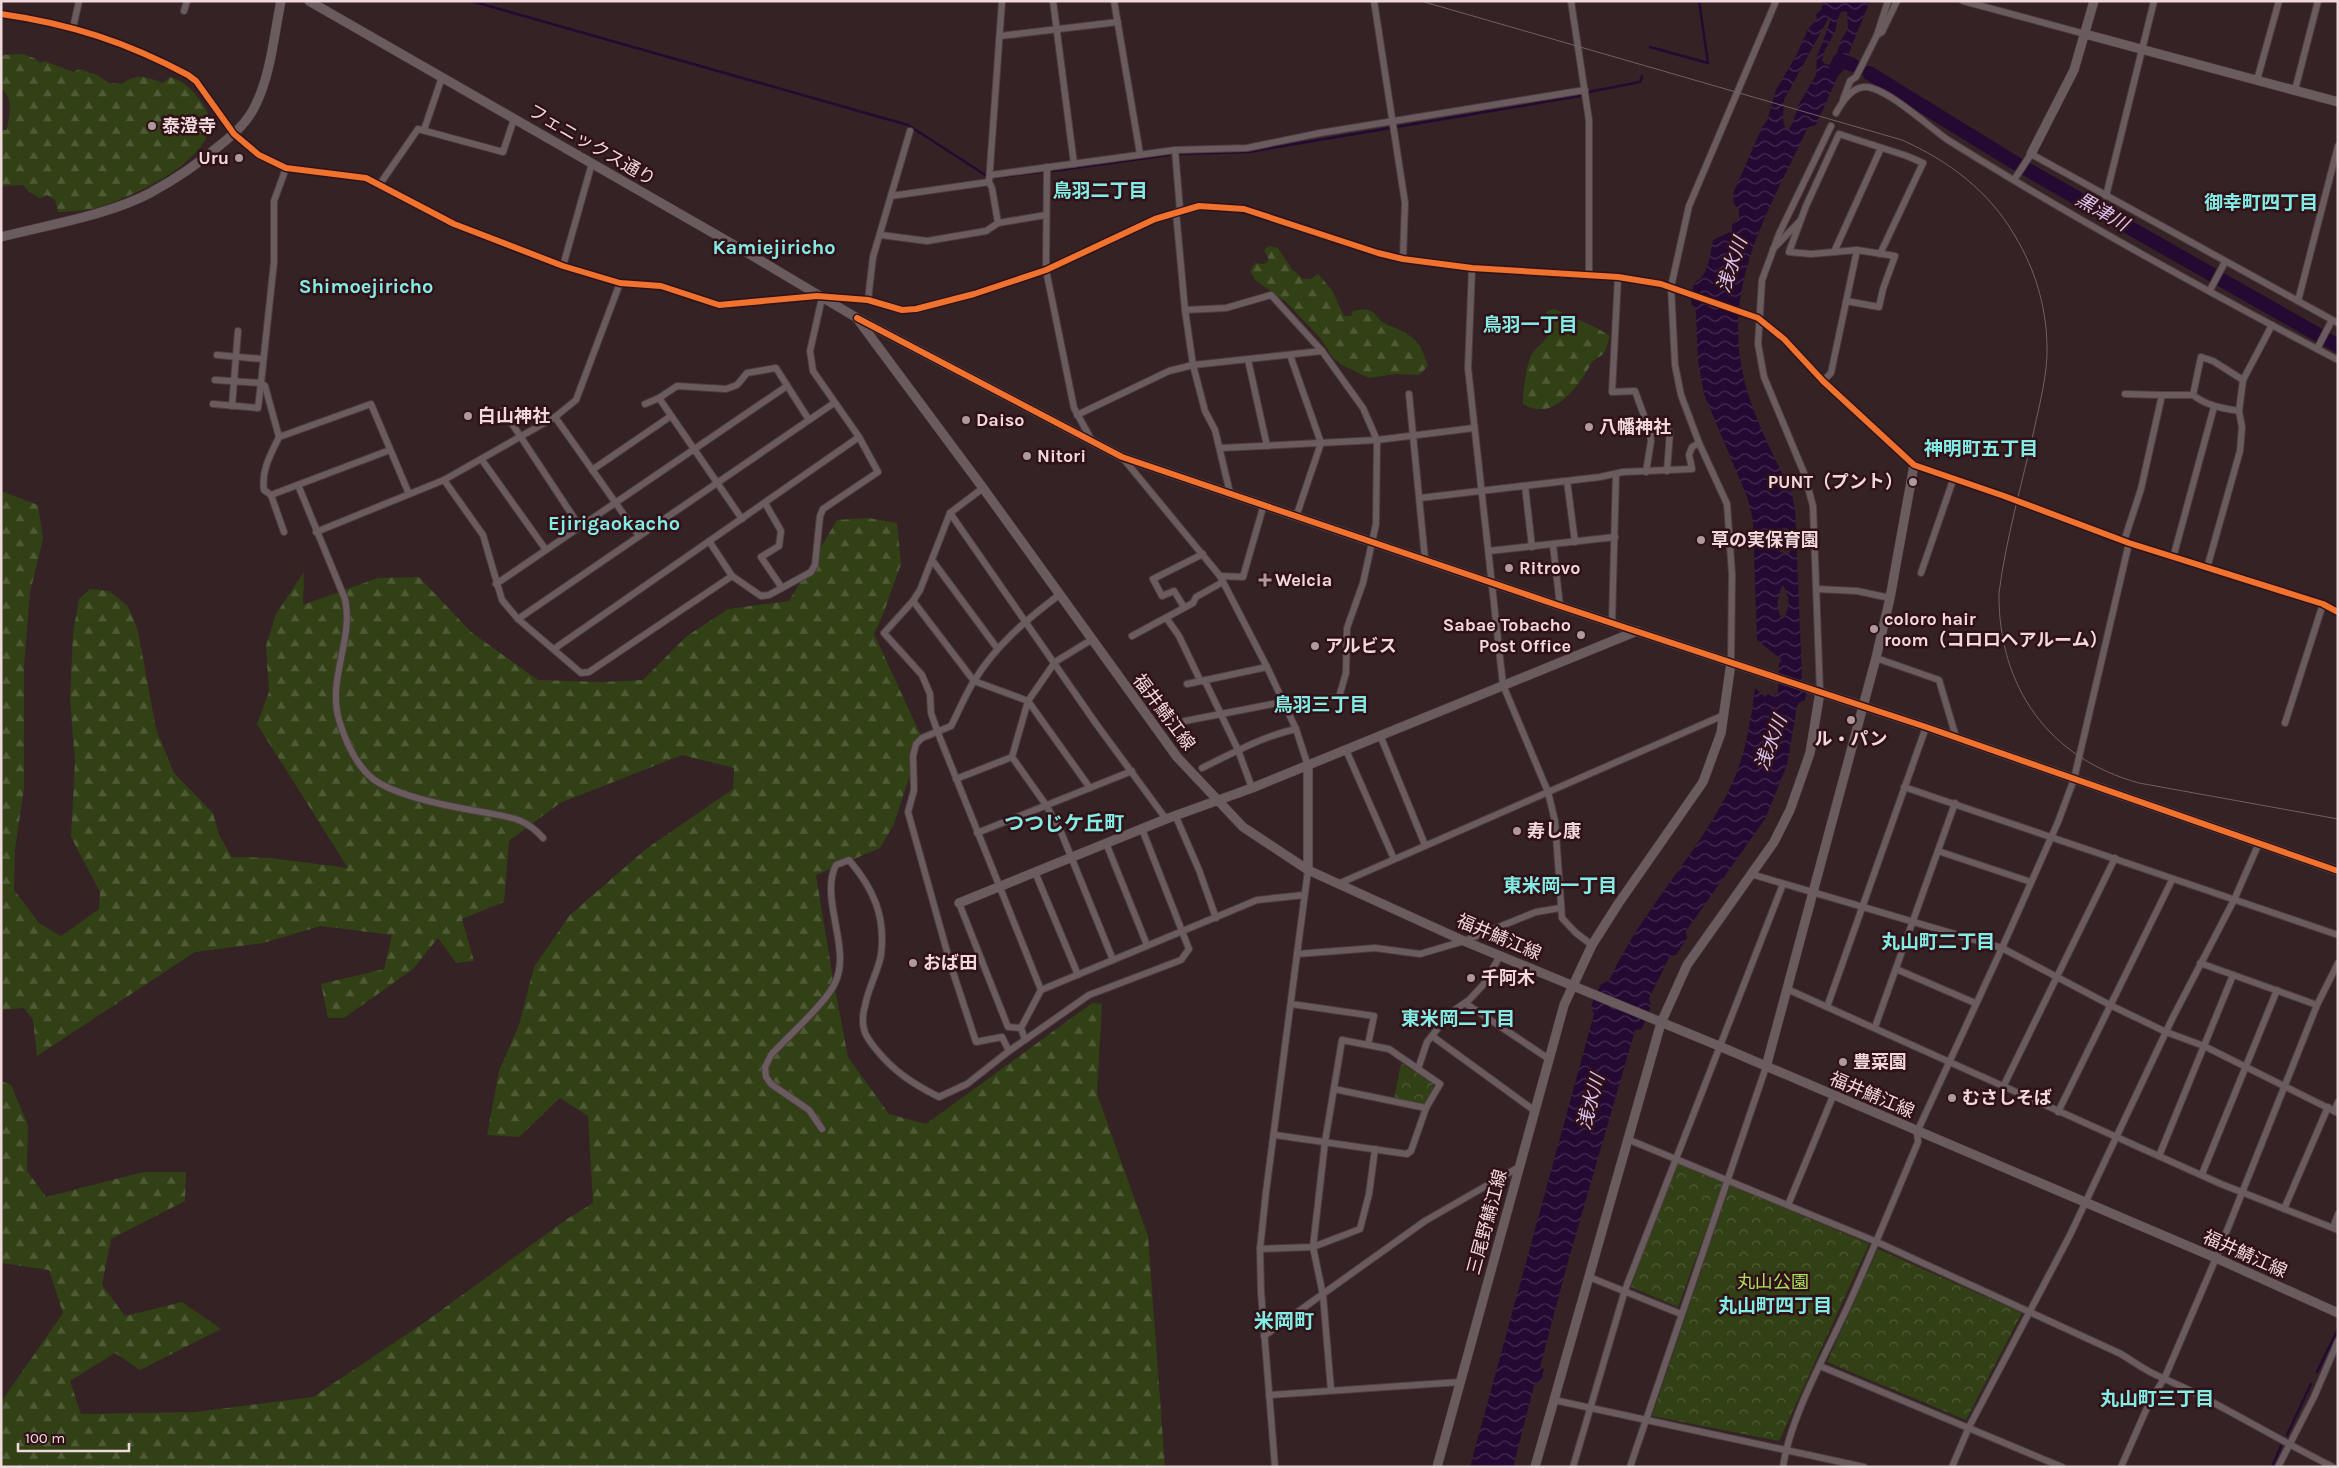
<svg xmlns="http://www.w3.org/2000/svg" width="2339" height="1468" font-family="Karla,'Noto Sans JP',sans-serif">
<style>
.forest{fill:url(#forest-firs)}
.park{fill:url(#park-crowns)}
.water{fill:url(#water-waves);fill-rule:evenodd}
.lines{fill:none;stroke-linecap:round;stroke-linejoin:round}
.stream{stroke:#240932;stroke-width:2.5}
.river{stroke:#240932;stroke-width:14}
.street-casing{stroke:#4e3d40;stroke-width:8}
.secondary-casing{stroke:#4e3d40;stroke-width:10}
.street{stroke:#6a5c5e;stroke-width:6}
.secondary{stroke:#6a5c5e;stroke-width:9}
.tram{stroke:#706163;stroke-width:1}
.cycleway-casing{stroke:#311118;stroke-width:9}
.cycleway{stroke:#ef722f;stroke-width:6}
.poi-dot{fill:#ae999c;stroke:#311118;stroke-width:2}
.labels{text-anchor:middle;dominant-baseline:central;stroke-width:5;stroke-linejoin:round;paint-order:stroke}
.poi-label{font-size:18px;font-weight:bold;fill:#f0d9dc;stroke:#311118;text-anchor:start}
.street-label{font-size:18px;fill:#f0d9dc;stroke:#311118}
.park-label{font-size:18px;fill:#a9e15c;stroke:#311118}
.neighbourhood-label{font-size:19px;font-weight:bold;fill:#83ede5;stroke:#311118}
.water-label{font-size:19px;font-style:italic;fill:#dbc3f1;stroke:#311118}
.quarter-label{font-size:20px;font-weight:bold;fill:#83ede5;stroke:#311118}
</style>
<defs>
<pattern id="forest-firs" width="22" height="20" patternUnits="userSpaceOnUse" patternTransform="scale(1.25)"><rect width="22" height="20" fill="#314015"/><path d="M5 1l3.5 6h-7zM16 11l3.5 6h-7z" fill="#4f5b36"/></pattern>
<pattern id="park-crowns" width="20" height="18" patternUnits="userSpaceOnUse" patternTransform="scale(1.25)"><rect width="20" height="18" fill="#314015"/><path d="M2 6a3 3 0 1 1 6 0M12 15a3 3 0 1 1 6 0" fill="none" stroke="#4f5b36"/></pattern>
<pattern id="water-waves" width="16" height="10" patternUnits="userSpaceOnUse" patternTransform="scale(1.25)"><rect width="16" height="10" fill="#240932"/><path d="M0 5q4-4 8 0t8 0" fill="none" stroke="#442c4f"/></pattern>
</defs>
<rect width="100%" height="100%" fill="#342225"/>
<!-- forest -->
<g class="forest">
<path d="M23,54l11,4 6,5 5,-2 28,11 7,-3 17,6 12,8 13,1c15,-12 24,-7 41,-1l7,-6c15,4 23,14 32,26 37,48 -71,95 -106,105 -12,3 -26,3 -38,4l-3,-12 -8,-5 -7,3 -11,-6 -6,-7 -22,1v-56h6c2,-13 8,-32 -6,-41v-34z"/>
<path d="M1269,246l9,2 13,20 12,11h8l7,-5 14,16 12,26h7l2,-5c25,-6 20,7 33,13 25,11 34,14 42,42l-9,9 -23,-1 -27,4 -27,-13 -9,-7 -12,-19 -35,-37 -31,-22 -5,-9 5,-8 9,1 5,-4 -5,-10z"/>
<path d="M1554,309l41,18 15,9c-2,6 -4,14 -7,18 -4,4 -10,5 -12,10 -13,23 -38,59 -68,40 0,-13 3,-41 10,-52 4,-5 10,-9 14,-15l-2,-16 2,-10z"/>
<polygon points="1,491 38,505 43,539 30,592 24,667 24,788 15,849 14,890 39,923 61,936 99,909 100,892 71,837 75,761 70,700 73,633 79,599 90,589 109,591 128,606 138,631 156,729 174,773 213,813 219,835 232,857 271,858 348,868 257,724 269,692 266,646 276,614 304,572 303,605 378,578 419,577 471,632 538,680 603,682 643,680 687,636 728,609 789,601 837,520 868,518 897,523 901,564 882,617 874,634 922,738 894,824 880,848 816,875 832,973 848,1057 889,1114 926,1124 1092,1003 1102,1004 1097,1094 1148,1236 1165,1467 1,1467 1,1402 63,1313 49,1270 1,1263 1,1081 11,1085 28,1125 27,1171 46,1197 143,1172 186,1172 185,1201 111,1239 102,1285 125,1316 182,1302 221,1329 140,1370 115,1353 70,1381 81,1414 195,1412 313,1397 425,1322 567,1219 593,1203 588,1116 560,1098 519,1137 487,1135 499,1071 519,1025 534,967 570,915 646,849 733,789 734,768 682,755 560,803 509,841 504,902 462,919 474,961 456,963 438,938 413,969 344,1018 328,1018 321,984 384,969 392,935 321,926 263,943 195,952 37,1056 33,1020 24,1008 1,1010"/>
</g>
<!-- park -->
<g class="park">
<polygon points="1401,1063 1433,1083 1433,1088 1424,1104 1418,1105 1394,1099"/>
<polygon points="1675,1158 1725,1179 1678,1307 1631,1287"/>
<polygon points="1730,1185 1869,1244 1779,1441 1652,1416"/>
<polygon points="1878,1249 2022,1313 1966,1420 1827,1362"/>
</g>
<!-- water -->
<path class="water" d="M1822,1h48l-22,54 3,3 -6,12 -4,-1 -25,56 -8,2c-40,86 -88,157 -63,256 10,39 31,76 47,112l3,15 7,169 5,5 -2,16 -5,2 -3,4 -10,59 -22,54 -79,112 1,7 -11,17 -6,1 -21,42 2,8 -9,23 -7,1 -68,235 -27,102 4,2 -3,13h-6l-22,85h-43l124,-453 -3,-8 10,-22 8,-3c32,-71 90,-127 123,-197 14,-31 19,-64 23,-96l10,9 3,-3 10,1 1,-32 3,-2 -1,-2 -24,-19 -4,-119 -5,-22 -44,-105 -6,-33 -2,-49 -1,-5 -4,-3 3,-21c15,-7 16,-28 19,-43l19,-9v-6l7,-6v-10l-5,-5 -1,-10 29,-67 5,-6 9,-31 21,-36 11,-25 9,-10 -1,-5 6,-5zM1847,11l1,18 -7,11 -7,22 -3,3 -6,-1 -3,-3c1,-12 9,-19 13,-30 2,-7 2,-12 6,-19zM1829,17l2,2 -14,38 -1,18 -17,29 -6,19 -4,6h-4l-2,-10 1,-19zM1781,532l10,17 -2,5 -9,-2 -2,-5 -1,-11zM1783,585c7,13 8,21 0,34 -8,-8 -6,-24 0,-34z"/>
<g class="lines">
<!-- stream -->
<g class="stream">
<polyline points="471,1 908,125 990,178 1041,172"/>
<polyline points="1650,47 1708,63 1699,1"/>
<polyline points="1588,92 1640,82 1642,76"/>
<polyline points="1181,154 1248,152 1580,96"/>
<polyline points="1053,171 1169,155"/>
<polyline points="2317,1372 2338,1329"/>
<polyline points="2287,1435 2311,1384"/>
<polyline points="2272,1467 2281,1446"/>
</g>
<!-- river -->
<g class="river">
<polyline points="1836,68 1840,60 1853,65"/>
<polyline points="1869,73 2012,161 2338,346"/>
</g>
<!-- street casing -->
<g class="street-casing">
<g id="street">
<polyline points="1053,1 1074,164"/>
<polyline points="1114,1 1140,154"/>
<polyline points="1374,1 1405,203 1403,259"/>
<polyline points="1571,1 1589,120 1589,276"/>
<polyline points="1963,1 2085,34"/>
<polyline points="184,11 187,1"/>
<path d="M1,14c70,10 125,28 187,61l8,6 38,53 25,21 27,13 80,10 88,46 109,42 57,17 41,3 58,19 98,-9 51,4 34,10 14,-1 58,-15 72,-24 109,-51 44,-13 45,3 134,44 25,6 69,9 146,9 43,7 97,34 26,21 39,42 91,84 90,31 125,47 194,61 15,8"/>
<polyline points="73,28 79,1"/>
<polyline points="1877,35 1882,32 1897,1"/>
<polyline points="1000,36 1118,22"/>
<polyline points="2257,80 2279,1"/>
<polyline points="2295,90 2318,1"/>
<polyline points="1843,100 1850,81 1856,77 1877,35 1888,1"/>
<path d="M1836,113c6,-11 16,-27 30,-26 21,1 63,40 82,53 126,79 258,151 390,220"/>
<polyline points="424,130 442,77"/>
<polyline points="1175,150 1180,210"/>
<polyline points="1047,167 1046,270 1074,408 1092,441"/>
<path d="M286,168l-12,33v61l-13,121 4,3 14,51c-8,17 -18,33 -15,53l7,5 119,-45"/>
<polyline points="991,175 1175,150 1247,148 1320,133 1585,90"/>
<polyline points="2014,180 2031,154 2338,323"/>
<polyline points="989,182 1002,1"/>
<polyline points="380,184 418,129 503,152 514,119"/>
<polyline points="891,196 989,182 992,188 998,223"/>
<polyline points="2106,196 2154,1"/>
<polyline points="1176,212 1185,310 1193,365 1205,411 1215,430 1230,493"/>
<polyline points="881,235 927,241 986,231 998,223 1046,215"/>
<polyline points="1773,249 1799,222"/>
<polyline points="1857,250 1811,254 1789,252 1806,206 1839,134 1907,156 1923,163 1880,254"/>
<polyline points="1834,252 1881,148"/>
<polyline points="563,266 592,163"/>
<polyline points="1472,268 1468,368 1503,685 1548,792 1555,821 1562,918 1576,933 1592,945"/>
<polyline points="1618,277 1612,392 1635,391 1650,432 1651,441 1646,472"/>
<polyline points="2210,290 2225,262"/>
<polyline points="868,300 873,257 910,131"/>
<polyline points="2298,301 2338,146"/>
<polyline points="1185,310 1226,308 1271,295 1322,351 1363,408 1377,440 1376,524 1363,583 1347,628 1346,673 1339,697 1298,701 1286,708"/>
<polyline points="2317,349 2332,320"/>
<polyline points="217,355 263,359"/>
<polyline points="1290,355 1321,443 1296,517"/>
<polyline points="1248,360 1267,446"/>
<polyline points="1823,381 1831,373 1857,250 1895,256 1883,289 1879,307 1846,301"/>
<polyline points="1409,394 1425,559"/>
<polyline points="2162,395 2193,395"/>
<polyline points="659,398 677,386 726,389 737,385 747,373 776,368 809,420"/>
<polyline points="213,404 258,408 261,383 215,380"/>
<polyline points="645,404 659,398 742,519"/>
<polyline points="232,406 238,331"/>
<polyline points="503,410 580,527"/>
<path d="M2239,411c-17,-3 -32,-5 -46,-16l8,-38 12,4 30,19"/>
<polyline points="1077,415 1169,371 1193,365 1322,351"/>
<polyline points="555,417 639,536"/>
<polyline points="1650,432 1657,429 1670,432 1667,471"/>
<polyline points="279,437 371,404 409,494"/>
<polyline points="1221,448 1377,440 1474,428"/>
<polyline points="1122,457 1220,576 1267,667 1296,729 1308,766"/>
<polyline points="482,460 546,550"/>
<polyline points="592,470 671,416"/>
<polyline points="444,480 483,535 502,600 518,619 581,673 589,672 732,576"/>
<polyline points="1567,481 1575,542"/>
<path d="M298,485l47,114c9,40 -18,80 -6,121 6,20 17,45 34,59 24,18 79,28 109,33 26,5 43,5 61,26"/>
<polyline points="1525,486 1532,547"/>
<polyline points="983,488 950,513 920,590 913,601 884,633 922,675 930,694 931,713 938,733 1041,990"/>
<polyline points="271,495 284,532"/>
<polyline points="1420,498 1600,477 1623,472 1692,469 1689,455 1692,447 1699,443"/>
<polyline points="765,503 781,531 779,546 761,557 782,588"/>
<polyline points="950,513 1097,725 1166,819"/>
<polyline points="316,532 444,480 555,417 576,400 620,283"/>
<polyline points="709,541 732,576 761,596 769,595 811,572 815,565 820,516 823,509 878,472 859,437 813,371 810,351 822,298"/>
<polyline points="2124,541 2141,489 2162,395 2125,394"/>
<polyline points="1553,545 1560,606"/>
<polyline points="1489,551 1615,537"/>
<polyline points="2173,558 2214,407"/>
<polyline points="932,560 997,648"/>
<polyline points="2207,568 2240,451 2242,427 2239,411 2243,380 2272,325"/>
<polyline points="1921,573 1953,480"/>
<polyline points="1220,576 1243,577 1264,504"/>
<polyline points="496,584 787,386"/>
<polyline points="1817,589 1857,591 1890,598"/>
<polyline points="913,601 974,681 1028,701 1090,788"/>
<polyline points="1184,607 1174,591 1162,596 1153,579 1203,554"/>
<polyline points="518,619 834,403"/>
<polyline points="1167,619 1179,636 1200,680 1206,683 1238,750 1252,788"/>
<polyline points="1612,622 1616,474"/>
<polyline points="1132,636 1193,603 1196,597 1223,582"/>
<polyline points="554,649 859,437"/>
<polyline points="1876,658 1939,680 1956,737"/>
<polyline points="1731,663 1732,574 1727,504 1699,443 1681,395 1675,365 1671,287 1689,206 1776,1"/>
<polyline points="1187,684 1267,667"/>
<polyline points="1820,692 1813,506 1804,473 1764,377 1758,344 1762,280 1779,234 1831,126"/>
<polyline points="1185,721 1283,702"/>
<polyline points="2285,723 2323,604"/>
<polyline points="1380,735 1425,845"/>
<polyline points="1346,750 1394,859"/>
<polyline points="1012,757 1046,805 1061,832 1113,960"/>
<polyline points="1012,757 1028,701 1055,662 1091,640"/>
<path d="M1202,768c29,-14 61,-32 94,-39"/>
<polyline points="956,779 1012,757"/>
<polyline points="1904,787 2338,935"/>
<polyline points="1176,817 1199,870 1216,918"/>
<polyline points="977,833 1132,771"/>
<polyline points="1106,843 1147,945"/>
<polyline points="1938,851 2031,882"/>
<polyline points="1035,872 1078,975"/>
<polyline points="1751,874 2002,948 2110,1005 2166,1032 2204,1046 2338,1113"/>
<polyline points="1338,884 1724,715"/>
<polyline points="959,903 1008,1027 1021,1028"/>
<polyline points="1297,954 1375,948 1420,954 1464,941 1536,912 1560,908"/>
<polyline points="2200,963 2317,1005"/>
<polyline points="1896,969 1975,1003"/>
<polyline points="1787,989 2221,1184 2338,1230"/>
<polyline points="1465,1003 1549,1059"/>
<polyline points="1291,1004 1374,1016 1368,1045"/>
<polyline points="1827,1007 1926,727"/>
<polyline points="1875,1027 1955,803"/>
<polyline points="1432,1036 1535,1111"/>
<polyline points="1025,1040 1021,1028 1041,990 1257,900 1304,895"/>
<path d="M1009,1051l-7,-14 -26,5 -25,-76 -43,-154 6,-22 -1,-34 3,-12 6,-6 29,-12c8,-15 14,-31 23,-45 22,-36 52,-61 85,-86"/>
<polyline points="1418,1069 1427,1042 1450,1013 1469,1000 1483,985 1500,956"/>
<polyline points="2003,1087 2115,858"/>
<polyline points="1334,1089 1426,1108"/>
<polyline points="2334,1111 2338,1102"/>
<polyline points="2058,1112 2172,880"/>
<path d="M822,1129l-13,-19 -38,-26 -5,-7 -1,-10 6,-12c15,-17 56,-53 64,-72 17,-34 -16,-85 1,-118l13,-5c24,28 37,56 32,95 -2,14 -13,33 -16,51 -2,6 -3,16 -1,23 1,7 7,14 11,19 18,23 38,36 64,49l28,-13 42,-33 80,-56 92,-35 8,-11 -47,-120"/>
<polyline points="1275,1135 1407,1154 1411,1151 1426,1108 1440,1084 1389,1049 1342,1040 1325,1142 1313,1247 1323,1295 1331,1390"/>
<path d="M1627,1139l250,103 242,111c11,6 21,14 33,20 14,7 30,13 45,21 46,24 90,50 136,73"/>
<polyline points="2159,1156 2233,975"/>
<polyline points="2202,1174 2277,990"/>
<polyline points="1788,1205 1833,1096"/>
<polyline points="2284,1209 2328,1107"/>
<polyline points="2333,1228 2338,1214"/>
<polyline points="1260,1249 1313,1247 1360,1229 1369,1194 1375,1149"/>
<polyline points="1589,1277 1681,1314"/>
<polyline points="1264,1336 1425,1221 1519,1167"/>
<polyline points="1820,1366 2062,1467"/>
<polyline points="1269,1395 1460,1382"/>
<polyline points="1554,1400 1864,1467"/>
<polyline points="1275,1467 1261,1292 1260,1249 1266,1192 1308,870"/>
<polyline points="1573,1467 1625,1290 1783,884"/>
<polyline points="1630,1467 1766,1067"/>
<path d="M1783,1467c7,-50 43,-113 64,-159 25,-55 48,-111 71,-166l-1,-10 85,-184 56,-126 16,-43 55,-236"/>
<polyline points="1952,1467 1969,1427 2070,1235 2173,1017 2234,900 2259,843"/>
<polyline points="2121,1467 2150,1401 2165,1377 2216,1258 2317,1005 2338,963"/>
<polyline points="2278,1467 2314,1397 2338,1341"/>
</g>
</g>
<!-- secondary casing -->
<g class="secondary-casing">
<g id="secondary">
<polyline points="309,1 741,249 857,318 1122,457 1560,606 1926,727 2338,871"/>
<polyline points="2085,34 2338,102"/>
<polyline points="2031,154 2074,70 2094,1"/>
<path d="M1,237c46,-12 108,-22 149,-44 24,-13 48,-29 69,-47 15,-12 29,-24 37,-42 15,-31 18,-69 25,-103"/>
<polyline points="859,321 983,488 1177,757 1243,827 1308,870 1464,941 1719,1046 2216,1258 2338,1313"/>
<polyline points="1308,766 1308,870"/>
<polyline points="959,903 1166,819 1252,788 1637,631"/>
<polyline points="1766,1067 1876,658 1890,598 1914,465"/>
<polyline points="1437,1467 1564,1005 1592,945 1618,904 1703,782 1721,733 1731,663"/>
<polyline points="1535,1467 1661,1023 1687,965 1774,842 1790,810 1810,753 1820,692"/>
</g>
</g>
<!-- street -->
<use href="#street" class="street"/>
<!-- secondary -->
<use href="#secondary" class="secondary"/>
<!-- tram -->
<path class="tram" d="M1421,1l481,139c47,21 87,51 113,96 20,33 31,70 32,108 1,29 -7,58 -13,86 -12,54 -28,108 -35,163 -1,93 49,165 140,190l199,36"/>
<!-- cycleway casing -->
<g class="cycleway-casing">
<g id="cycleway">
<path d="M1,14c70,10 125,28 187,61l8,6 38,53 25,21 27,13 80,10 88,46 109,42 57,17 41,3 58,19 98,-9 51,4 34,10 14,-1 58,-15 72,-24 109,-51 44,-13 45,3 134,44 25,6 69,9 146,9 43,7 97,34 26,21 39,42 91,84 90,31 125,47 194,61 15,8"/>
<polyline points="857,318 1122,457 1560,606 1926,727 2338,871"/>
</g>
</g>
<!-- cycleway -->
<use href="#cycleway" class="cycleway"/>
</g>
<!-- markers -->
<g class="poi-dot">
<circle cx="152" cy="126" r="5"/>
<circle cx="239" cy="158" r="5"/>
<circle cx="468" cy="416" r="5"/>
<circle cx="966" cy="420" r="5"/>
<circle cx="1589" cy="427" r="5"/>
<circle cx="1027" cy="456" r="5"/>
<circle cx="1913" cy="482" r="5"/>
<circle cx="1701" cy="540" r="5"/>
<circle cx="1509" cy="568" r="5"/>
<path d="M1262.5 572.5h5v5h5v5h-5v5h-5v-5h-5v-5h5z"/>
<circle cx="1874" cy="629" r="5"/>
<circle cx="1581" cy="635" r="5"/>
<circle cx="1315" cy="646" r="5"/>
<circle cx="1851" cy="720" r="5"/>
<circle cx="1517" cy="831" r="5"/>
<circle cx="913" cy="963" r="5"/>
<circle cx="1471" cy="978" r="5"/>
<circle cx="1843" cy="1062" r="5"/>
<circle cx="1952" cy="1098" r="5"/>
</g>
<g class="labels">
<!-- poi labels -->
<g class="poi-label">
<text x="162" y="126">泰澄寺</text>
<text x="229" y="158" text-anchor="end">Uru</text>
<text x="478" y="416">白山神社</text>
<text x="976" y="420">Daiso</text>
<text x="1599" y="427">八幡神社</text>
<text x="1037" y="456">Nitori</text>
<text x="1903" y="482" text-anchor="end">PUNT（プント）</text>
<text x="1711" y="540">草の実保育園</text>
<text x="1519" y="568">Ritrovo</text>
<text x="1275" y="580">Welcia</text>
<text x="1884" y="619">coloro hair<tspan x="1884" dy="21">room（コロロヘアルーム）</tspan></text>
<text x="1571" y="625" text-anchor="end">Sabae Tobacho<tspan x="1571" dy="21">Post Office</tspan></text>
<text x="1325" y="646">アルビス</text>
<text x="1851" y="739" text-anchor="middle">ル・パン</text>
<text x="1527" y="831">寿し康</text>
<text x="923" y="963">おば田</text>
<text x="1481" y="978">千阿木</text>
<text x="1853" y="1062">豊菜園</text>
<text x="1962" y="1098">むさしそば</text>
</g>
<!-- street labels -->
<g class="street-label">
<text transform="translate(592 145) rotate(30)">フェニックス通り</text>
<text transform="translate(1164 712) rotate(53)">福井鯖江線</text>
<text transform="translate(1499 937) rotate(23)">福井鯖江線</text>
<text transform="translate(1872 1095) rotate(23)">福井鯖江線</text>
<text transform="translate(1487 1222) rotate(-75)">三尾野鯖江線</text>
<text transform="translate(2245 1254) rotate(24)">福井鯖江線</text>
</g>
<!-- park labels -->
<g class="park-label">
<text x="1773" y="1282">丸山公園</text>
</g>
<!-- neighbourhood labels -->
<g class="neighbourhood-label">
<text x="1100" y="191">鳥羽二丁目</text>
<text x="2261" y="203">御幸町四丁目</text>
<text x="1530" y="325">鳥羽一丁目</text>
<text x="1981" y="449">神明町五丁目</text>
<text x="1321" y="705">鳥羽三丁目</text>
<text x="1560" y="886">東米岡一丁目</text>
<text x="1938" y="942">丸山町二丁目</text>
<text x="1458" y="1019">東米岡二丁目</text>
<text x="1775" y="1306">丸山町四丁目</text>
<text x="2157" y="1399">丸山町三丁目</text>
</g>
<!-- water labels -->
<g class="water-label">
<text transform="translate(2102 212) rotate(30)">黒津川</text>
<text transform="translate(1732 265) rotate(-71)">浅水川</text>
<text transform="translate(1771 743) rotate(-69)">浅水川</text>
<text transform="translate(1591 1102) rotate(-75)">浅水川</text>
</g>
<!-- quarter labels -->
<g class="quarter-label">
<text x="774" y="247">Kamiejiricho</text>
<text x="366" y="286">Shimoejiricho</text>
<text x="614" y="523">Ejirigaokacho</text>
<text x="1064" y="823">つつじケ丘町</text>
<text x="1284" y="1321">米岡町</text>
</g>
</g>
<!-- border -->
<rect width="2339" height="1468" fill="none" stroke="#f0d9dc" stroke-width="5"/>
<!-- scale -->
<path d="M18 1443v8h111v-8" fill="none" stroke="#f0d9dc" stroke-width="2.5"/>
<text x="25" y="1443" font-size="15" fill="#f0d9dc" stroke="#311118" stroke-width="4" paint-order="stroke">100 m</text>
</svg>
